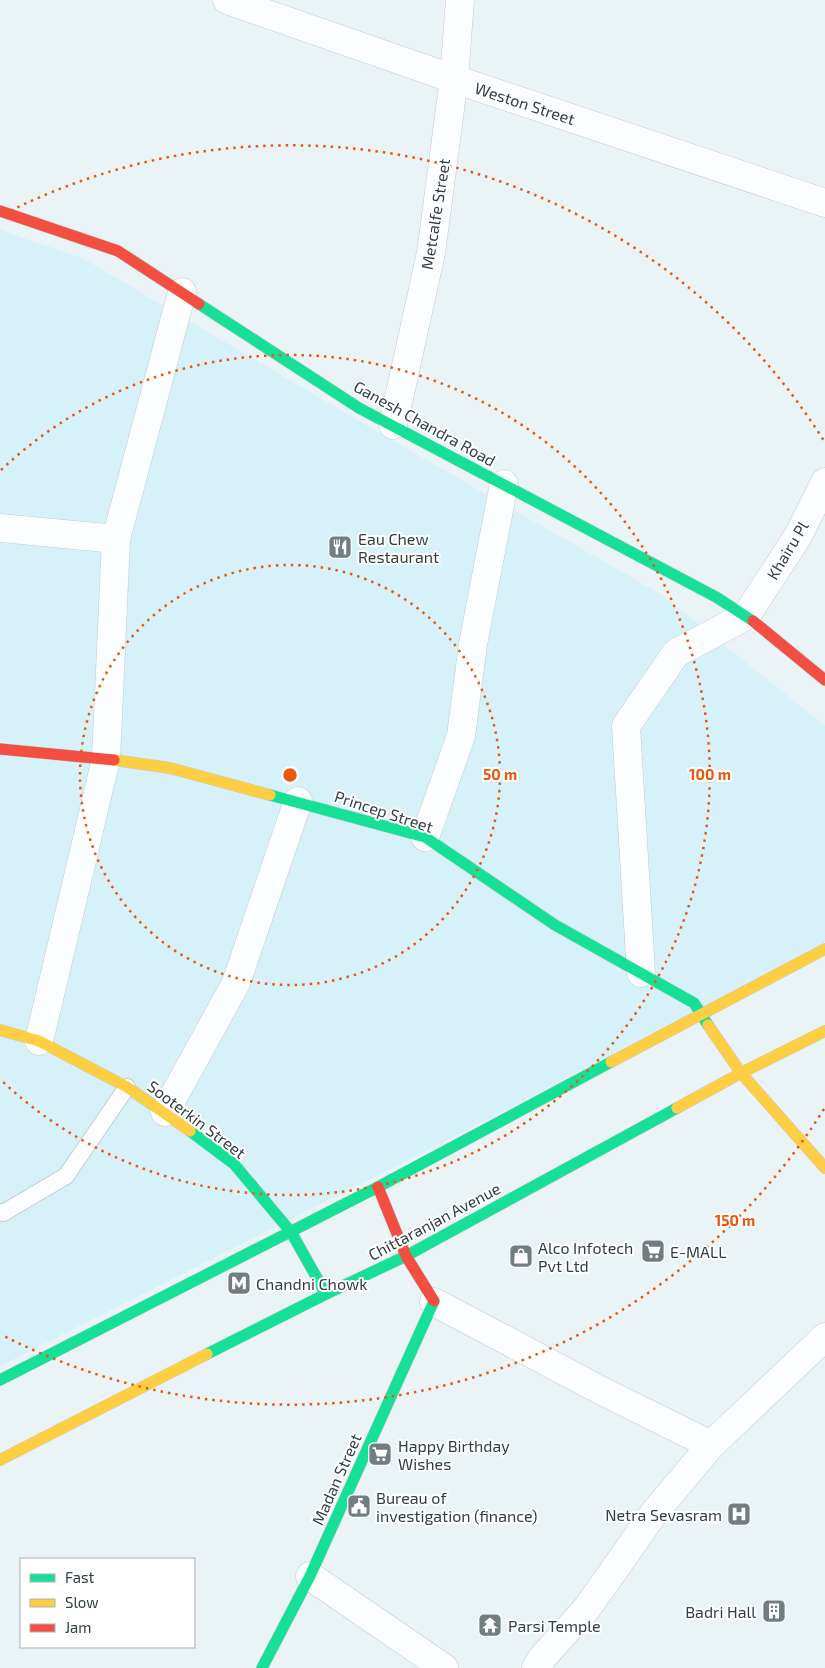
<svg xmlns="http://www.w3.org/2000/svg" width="825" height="1668" font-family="'Exo 2',sans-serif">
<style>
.built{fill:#d7f1f9}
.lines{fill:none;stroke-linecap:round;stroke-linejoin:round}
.lane-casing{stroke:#c2cbce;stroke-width:18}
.street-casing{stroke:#c2cbce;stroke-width:29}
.fast-casing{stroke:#c2cbce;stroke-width:12}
.slow-casing{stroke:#c2cbce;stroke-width:12}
.jam-casing{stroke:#c2cbce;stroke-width:12}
.lane{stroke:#fcfdfe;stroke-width:16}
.street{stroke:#fcfdfe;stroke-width:28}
.fast{stroke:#16e098;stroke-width:11}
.slow{stroke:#ffcf43;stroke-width:11}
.jam{stroke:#f24e42;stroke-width:11}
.ring{fill:none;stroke:#e8590c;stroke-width:2.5;stroke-dasharray:2.5 5}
.labels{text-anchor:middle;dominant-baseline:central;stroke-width:4;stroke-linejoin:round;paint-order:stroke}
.street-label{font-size:16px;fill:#313e42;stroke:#fff}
.poi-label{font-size:16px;fill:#313e42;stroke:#fff;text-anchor:start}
.centre{fill:#e8590c;stroke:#fff;stroke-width:2.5}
.ring-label{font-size:15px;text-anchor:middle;font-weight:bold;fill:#e8590c;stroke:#fff;stroke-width:4;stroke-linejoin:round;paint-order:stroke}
</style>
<rect width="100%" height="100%" fill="#eaf3f6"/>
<!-- built -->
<polygon class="built" points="0,230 82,258 378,432 662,595 825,726 825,942 444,1142 0,1366"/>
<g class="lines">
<!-- lane casing -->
<g class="lane-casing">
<polyline id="lane" points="0,1212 3,1213 66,1176 127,1087"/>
</g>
<!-- street casing -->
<g class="street-casing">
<g id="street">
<polyline points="227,0 454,79 825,203"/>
<polyline points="393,425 431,253 454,79 460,0"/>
<polyline points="0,528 116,539"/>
<polyline points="425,837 461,736 473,644 504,484"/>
<polyline points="641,973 626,726 676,653 746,616 798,536 825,482"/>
<polyline points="39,1041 106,759 116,539 182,292"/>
<polyline points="165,1112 236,983 298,801"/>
<polyline points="434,1302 602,1391 711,1445"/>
<polyline points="310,1576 444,1668"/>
<polyline points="536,1668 543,1657 588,1607 654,1513 711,1445 825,1337"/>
</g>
</g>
<!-- fast casing -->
<g class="fast-casing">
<g id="fast">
<polyline points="199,304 359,408 716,597 753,621"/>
<polyline points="270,795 425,837 555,925 694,1003 708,1025"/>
<polyline points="190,1131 234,1164 291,1232 326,1294"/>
<polyline points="207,1354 326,1294 406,1256 677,1108"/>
<polyline points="0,1380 378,1187 611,1062"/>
<polyline points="262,1668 310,1576 434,1301"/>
</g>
</g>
<!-- slow casing -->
<g class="slow-casing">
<g id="slow">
<polyline points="114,760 170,768 270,795"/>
<polyline points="708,1025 741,1073 825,1168"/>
<polyline points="0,1030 39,1041 127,1087 190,1131"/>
<polyline points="611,1062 825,949"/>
<polyline points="677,1108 741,1073 825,1031"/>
<polyline points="0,1460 207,1354"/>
</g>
</g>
<!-- jam casing -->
<g class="jam-casing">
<g id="jam">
<polyline points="0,211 118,251 199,304"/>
<polyline points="753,621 825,680"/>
<polyline points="0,749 114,760"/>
<polyline points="378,1187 406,1256 434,1301"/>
</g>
</g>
<!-- lane -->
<use href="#lane" class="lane"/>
<!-- street -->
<use href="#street" class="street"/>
<!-- fast -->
<use href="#fast" class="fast"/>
<!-- slow -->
<use href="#slow" class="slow"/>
<!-- jam -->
<use href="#jam" class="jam"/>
</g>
<!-- distance rings -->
<g class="ring">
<circle cx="290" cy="775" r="210"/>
<path d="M1 470A420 420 0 1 1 1 1080"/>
<path d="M824 1109A630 630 0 0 1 4 1336M4 214A630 630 0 0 1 824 441"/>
</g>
<!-- icons -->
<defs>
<g id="restaurant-square" transform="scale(1.25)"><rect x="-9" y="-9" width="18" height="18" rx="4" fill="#727d81" stroke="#fff"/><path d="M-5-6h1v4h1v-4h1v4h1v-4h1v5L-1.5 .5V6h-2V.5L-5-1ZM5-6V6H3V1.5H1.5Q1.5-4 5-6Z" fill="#fff"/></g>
<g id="supermarket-square" transform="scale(1.25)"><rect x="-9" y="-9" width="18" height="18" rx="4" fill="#727d81" stroke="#fff"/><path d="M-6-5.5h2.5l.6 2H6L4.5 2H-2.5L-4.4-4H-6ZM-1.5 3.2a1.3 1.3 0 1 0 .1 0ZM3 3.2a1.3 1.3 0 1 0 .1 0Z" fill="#fff"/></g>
<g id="shop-square" transform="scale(1.25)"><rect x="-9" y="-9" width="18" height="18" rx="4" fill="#727d81" stroke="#fff"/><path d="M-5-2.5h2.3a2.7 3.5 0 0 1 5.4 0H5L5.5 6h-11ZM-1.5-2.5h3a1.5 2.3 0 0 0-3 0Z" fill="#fff"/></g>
<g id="metro-square" transform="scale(1.25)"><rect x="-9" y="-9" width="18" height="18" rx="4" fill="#727d81" stroke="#fff"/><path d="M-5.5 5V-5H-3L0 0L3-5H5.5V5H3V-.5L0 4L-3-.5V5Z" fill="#fff"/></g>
<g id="civic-square" transform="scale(1.25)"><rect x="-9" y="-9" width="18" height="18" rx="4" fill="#727d81" stroke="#fff"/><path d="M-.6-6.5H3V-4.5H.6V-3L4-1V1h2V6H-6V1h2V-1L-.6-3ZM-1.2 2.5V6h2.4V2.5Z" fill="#fff"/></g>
<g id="hospital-square" transform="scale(1.25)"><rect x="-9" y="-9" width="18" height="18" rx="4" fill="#727d81" stroke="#fff"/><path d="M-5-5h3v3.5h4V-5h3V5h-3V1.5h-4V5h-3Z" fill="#fff"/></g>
<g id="building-square" transform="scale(1.25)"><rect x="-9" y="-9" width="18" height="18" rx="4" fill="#727d81" stroke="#fff"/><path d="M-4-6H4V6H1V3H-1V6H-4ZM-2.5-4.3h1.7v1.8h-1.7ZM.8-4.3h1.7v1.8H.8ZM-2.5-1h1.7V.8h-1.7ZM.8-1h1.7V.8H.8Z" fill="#fff"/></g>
<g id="temple-square" transform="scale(1.25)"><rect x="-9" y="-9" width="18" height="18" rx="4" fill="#727d81" stroke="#fff"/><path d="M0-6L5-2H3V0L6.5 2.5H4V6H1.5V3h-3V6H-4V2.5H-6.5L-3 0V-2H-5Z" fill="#fff"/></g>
</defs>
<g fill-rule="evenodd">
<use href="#restaurant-square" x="340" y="547"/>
<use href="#supermarket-square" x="653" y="1251"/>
<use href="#shop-square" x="521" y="1256"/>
<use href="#metro-square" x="239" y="1283"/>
<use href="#supermarket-square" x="380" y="1454"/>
<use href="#civic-square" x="359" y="1506"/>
<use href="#hospital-square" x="739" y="1514"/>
<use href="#building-square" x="774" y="1611"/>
<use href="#temple-square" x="490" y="1625"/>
</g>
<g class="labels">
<!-- street labels -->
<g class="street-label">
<text transform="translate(525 103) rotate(18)">Weston Street</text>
<text transform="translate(435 214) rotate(-81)">Metcalfe Street</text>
<text transform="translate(425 423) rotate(29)">Ganesh Chandra Road</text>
<text transform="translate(787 550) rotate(-59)">Khairu Pl</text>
<text transform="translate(384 811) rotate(18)">Princep Street</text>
<text transform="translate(197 1119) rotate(37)">Sooterkin Street</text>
<text transform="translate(434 1221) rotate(-28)">Chittaranjan Avenue</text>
<text transform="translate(336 1479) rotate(-66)">Madan Street</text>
</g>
<!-- poi labels -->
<g class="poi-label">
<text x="358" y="538">Eau Chew<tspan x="358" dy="18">Restaurant</tspan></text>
<text x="538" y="1247">Alco Infotech<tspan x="538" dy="18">Pvt Ltd</tspan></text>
<text x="670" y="1251">E-MALL</text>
<text x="256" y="1283">Chandni Chowk</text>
<text x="398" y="1445">Happy Birthday<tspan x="398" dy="18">Wishes</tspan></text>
<text x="376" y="1497">Bureau of<tspan x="376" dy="18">investigation (finance)</tspan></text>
<text x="722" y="1514" text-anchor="end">Netra Sevasram</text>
<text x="756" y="1611" text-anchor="end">Badri Hall</text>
<text x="508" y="1625">Parsi Temple</text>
</g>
</g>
<circle cx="290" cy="775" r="8" class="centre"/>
<g class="ring-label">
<text x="500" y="780">50 m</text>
<text x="710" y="780">100 m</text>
<text x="735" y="1226">150 m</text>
</g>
<!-- legend -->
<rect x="20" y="1558" width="175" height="90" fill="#ffffff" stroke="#adb2b3"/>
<rect x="30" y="1574" width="25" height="8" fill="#16e098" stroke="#adb2b3"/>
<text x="65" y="1583" font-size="15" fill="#313e42">Fast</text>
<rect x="30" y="1599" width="25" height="8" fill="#ffcf43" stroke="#adb2b3"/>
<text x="65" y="1608" font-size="15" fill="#313e42">Slow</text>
<rect x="30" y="1624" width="25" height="8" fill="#f24e42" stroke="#adb2b3"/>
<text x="65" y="1633" font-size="15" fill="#313e42">Jam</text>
</svg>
